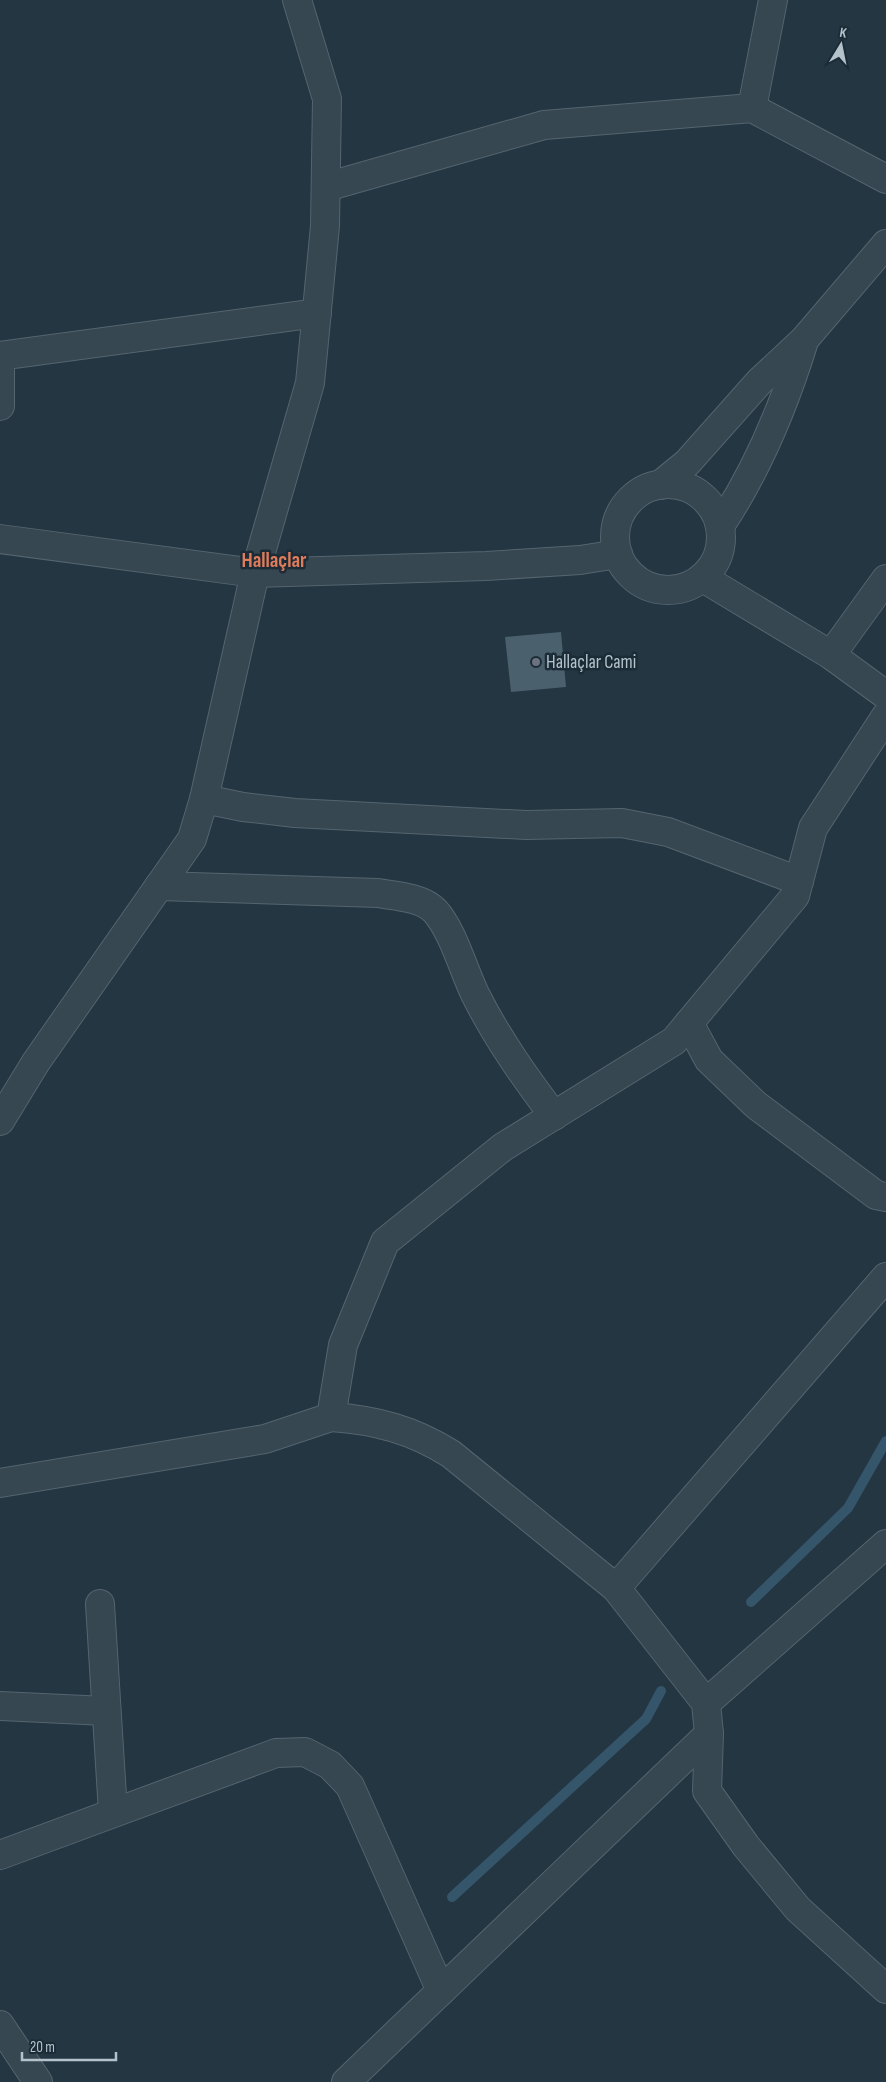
<svg xmlns="http://www.w3.org/2000/svg" width="886" height="2082" font-family="'Sofia Sans Condensed',sans-serif">
<style>
.lines{fill:none;stroke-linecap:round;stroke-linejoin:round}
.stream{stroke:#35556a;stroke-width:10}
.building{fill:#4b606d}
.minor-casing{stroke:#55656f;stroke-width:30}
.minor{stroke:#374751;stroke-width:28}
.worship-dot{fill:#6b7280;stroke:#1c2c37;stroke-width:2}
.labels{text-anchor:middle;dominant-baseline:central;stroke-width:5;stroke-linejoin:round;paint-order:stroke}
.poi-label{font-size:19px;fill:#b4c2cc;stroke:#1c2c37;text-anchor:start}
.quarter-label{font-size:21px;font-weight:bold;fill:#df7c5c;stroke:#1c2c37}
</style>
<rect width="100%" height="100%" fill="#233642"/>
<g class="lines">
<!-- stream -->
<g class="stream">
<polyline points="751,1602 848,1508 886,1441"/>
<polyline points="452,1897 646,1719 661,1691"/>
</g>
</g>
<!-- building -->
<polygon class="building" points="561,632 566,687 511,692 505,637"/>
<g class="lines">
<!-- minor casing -->
<g class="minor-casing">
<g id="minor">
<polyline points="752,108 773,0"/>
<polyline points="326,187 544,125 752,108 886,179"/>
<polyline points="0,356 317,313"/>
<polyline points="0,367 0,406"/>
<circle cx="668" cy="537" r="53"/>
<polyline points="660,485 687,463 759,382 804,340 886,244"/>
<path d="M720,526c38,-57 64,-120 84,-185"/>
<polyline points="0,539 255,573 486,566 580,560 618,554"/>
<polyline points="703,578 831,655 886,695"/>
<polyline points="831,655 886,579"/>
<polyline points="204,799 243,807 295,813 526,825 622,823 668,832 799,881"/>
<path d="M159,886l219,7c17,3 44,4 57,18 18,20 28,58 40,83 22,44 49,82 79,122"/>
<polyline points="689,1023 709,1060 756,1105 876,1195 886,1197"/>
<polyline points="0,1121 36,1062 192,839 204,799 255,573 310,383 325,226 327,99 297,0"/>
<polyline points="886,1277 616,1588 706,1703 709,1734 707,1791 746,1846 798,1909 886,1989"/>
<path d="M331,1417c45,3 82,13 120,37l165,134"/>
<polyline points="0,1483 265,1439 331,1417 343,1345 385,1242 503,1147 674,1041 795,896 813,828 886,716"/>
<polyline points="100,1604 113,1812"/>
<polyline points="706,1703 886,1544"/>
<polyline points="0,1706 106,1711"/>
<polyline points="0,1855 276,1753 305,1752 330,1765 350,1786 441,1991"/>
<polyline points="0,2025 38,2082"/>
<polyline points="346,2082 709,1734"/>
</g>
</g>
<!-- minor -->
<use href="#minor" class="minor"/>
</g>
<!-- markers -->
<circle class="worship-dot" cx="536" cy="662" r="5"/>
<g class="labels">
<!-- poi labels -->
<g class="poi-label">
<text x="546" y="662">Hallaçlar Cami</text>
</g>
<!-- quarter labels -->
<g class="quarter-label">
<text x="274" y="560">Hallaçlar</text>
</g>
</g>
<!-- north arrow -->
<g transform="translate(841 45) rotate(10)" stroke="#1c2c37" stroke-width="4" paint-order="stroke">
<path d="M0-4L9 19L0 12L-9 19Z" fill="#b4c2cc"/>
<text y="-8" font-size="14" font-weight="bold" text-anchor="middle" fill="#b4c2cc">K</text>
</g>
<!-- scale -->
<path d="M22 2052v8h94v-8" fill="none" stroke="#b4c2cc" stroke-width="2.5"/>
<text x="30" y="2052" font-size="15" fill="#b4c2cc" stroke="#1c2c37" stroke-width="4" paint-order="stroke">20 m</text>
</svg>
